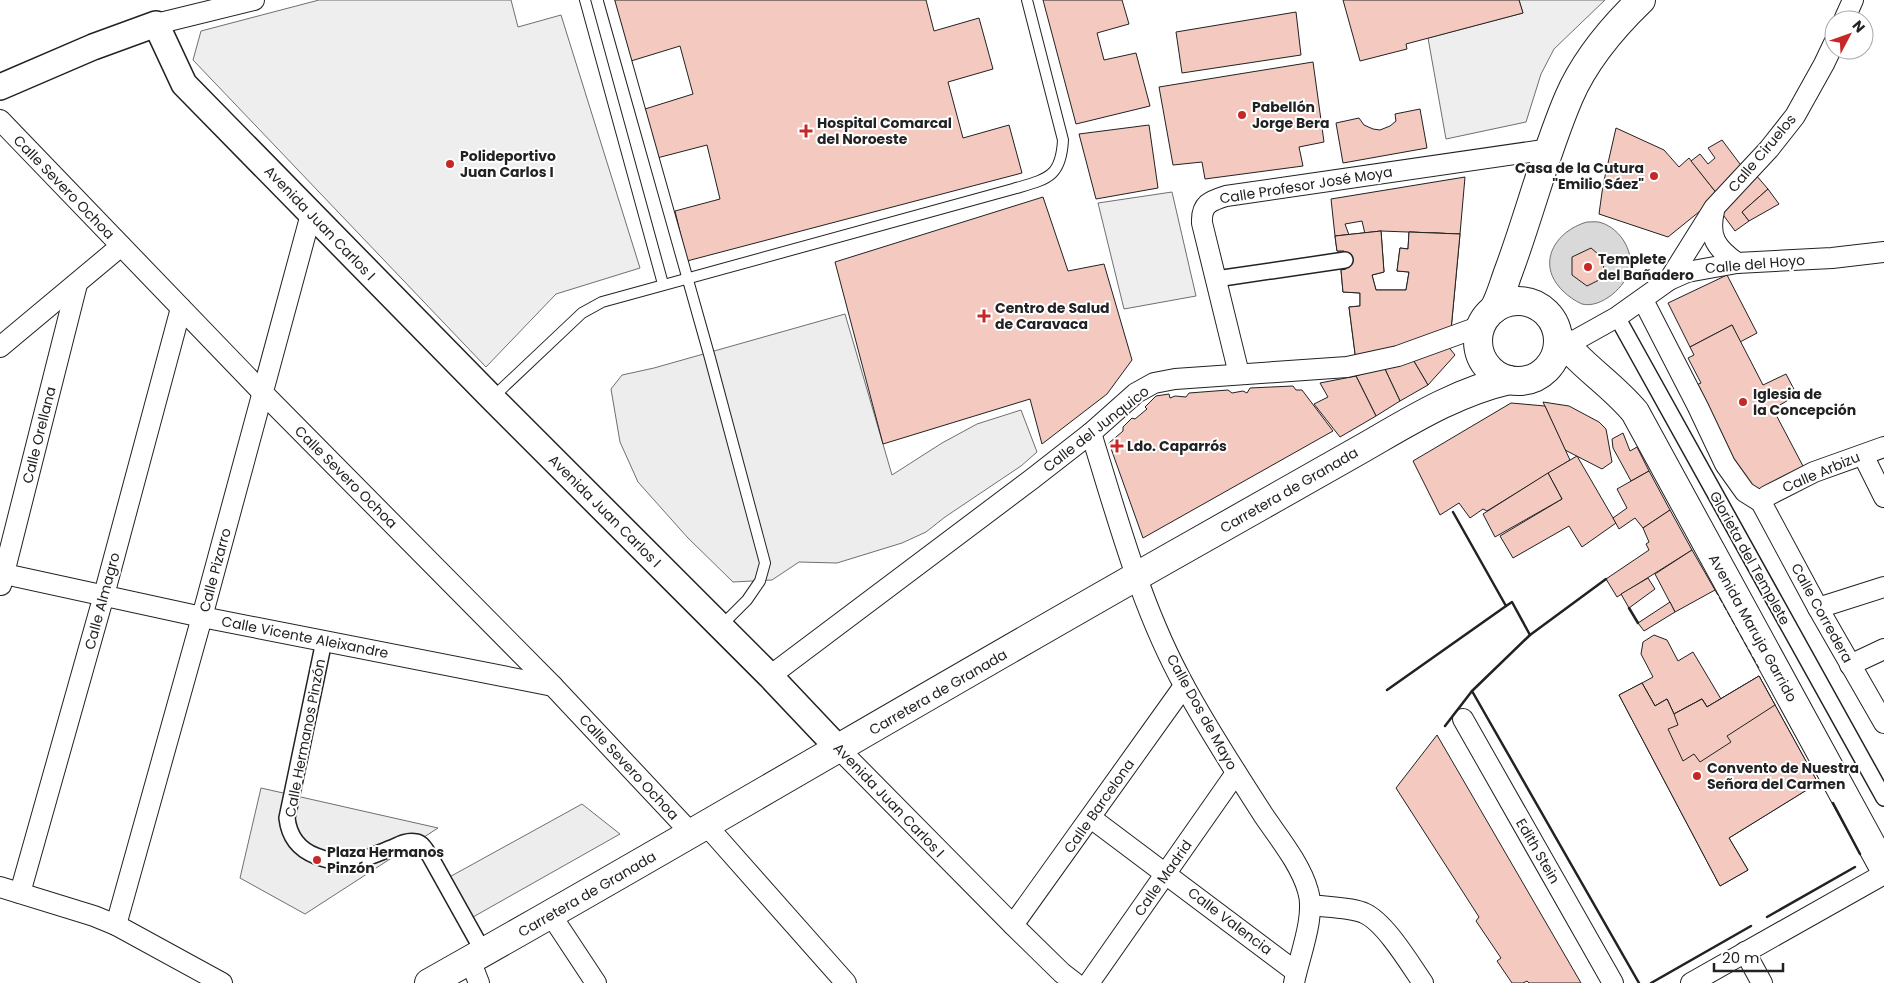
<svg xmlns="http://www.w3.org/2000/svg" width="1884" height="983" font-family="Poppins,sans-serif">
<style>
.green{fill:#eee;stroke:#6f6f6f}
.parking{fill:#ededed;stroke:#6f6f6f}
.water{fill:#d9d9d9;stroke:#6f6f6f}
.building{fill:#f3c9c0;stroke:#222;fill-rule:evenodd}
.lines{fill:none;stroke-linecap:round;stroke-linejoin:round}
.service-casing{stroke:#222;stroke-width:12}
.pedestrian-casing{stroke:#222;stroke-width:18}
.minor-casing{stroke:#222;stroke-width:22}
.tertiary-casing{stroke:#222;stroke-width:28}
.secondary-casing{stroke:#222;stroke-width:30}
.service{stroke:#fff;stroke-width:10}
.pedestrian{stroke:#fff;stroke-width:15}
.minor{stroke:#fff;stroke-width:20}
.tertiary{stroke:#fff;stroke-width:25}
.secondary{stroke:#fff;stroke-width:28}
.fence{stroke:#222;stroke-width:1;stroke-dasharray:6 2.5;stroke-linecap:butt}
.wall{stroke:#222;stroke-width:2.5}
.poi-dot{fill:#c62828;stroke:#fff;stroke-width:2}
.labels{text-anchor:middle;dominant-baseline:central;stroke-width:4;stroke-linejoin:round;paint-order:stroke}
.poi-label{font-size:14px;font-weight:bold;fill:#222;stroke:#fff;text-anchor:start}
.street-label{font-size:14px;fill:#222;stroke:#fff}
</style>
<rect width="100%" height="100%" fill="#fff"/>
<!-- green -->
<g class="green">
<polygon points="319,0 511,0 518,27 561,15 640,268 556,294 486,367 193,60 201,31"/>
<polygon points="1519,0 1605,0 1554,49 1541,74 1526,122 1446,139 1428,38 1523,13"/>
<polygon points="1172,192 1196,296 1124,309 1098,203"/>
</g>
<!-- parking -->
<g class="parking">
<polygon points="845,314 892,475 942,443 977,424 1021,410 1037,452 1021,466 945,517 926,532 902,543 837,563 799,562 772,580 733,582 688,538 638,482 620,442 611,389 622,375 654,368"/>
<polygon points="261,788 438,828 305,914 240,878"/>
<polygon points="582,804 620,834 466,921 444,880"/>
</g>
<!-- water -->
<path class="water" d="M1587,222c5,0 11,-1 15,1 18,6 31,27 28,45 -3,18 -29,41 -48,36 -7,-3 -14,-8 -19,-13 -28,-27 -8,-60 24,-69z"/>
<!-- building -->
<g class="building">
<polygon points="614,0 926,0 934,31 979,18 993,69 948,82 963,138 1009,125 1022,173 687,261 675,211 720,199 707,145 657,158 645,109 693,94 680,46 631,61"/>
<polygon points="1043,0 1122,0 1129,24 1097,33 1104,60 1136,53 1150,106 1076,124"/>
<polygon points="1343,0 1519,0 1523,13 1406,44 1407,49 1360,61"/>
<polygon points="1296,12 1301,55 1182,73 1176,32"/>
<polygon points="1313,62 1324,142 1299,147 1303,166 1205,179 1202,162 1173,165 1159,87"/>
<polygon points="1420,109 1427,148 1343,163 1336,123 1359,118 1364,125 1373,129 1380,130 1390,126 1396,121 1395,114"/>
<polygon points="1149,125 1158,188 1096,199 1079,134"/>
<polygon points="1616,128 1664,150 1679,167 1689,158 1718,195 1710,203 1668,237 1599,214 1603,185"/>
<polygon points="1722,140 1743,168 1718,195 1691,161 1700,154 1708,164 1715,158 1708,148"/>
<polygon points="1755,174 1768,189 1742,212 1749,221 1735,231 1721,212"/>
<polygon points="1465,177 1460,234 1381,231 1365,234 1362,221 1345,224 1349,235 1335,236 1331,199"/>
<polygon points="1768,189 1779,204 1749,221 1742,212"/>
<polygon points="1043,197 1068,271 1104,264 1132,360 1107,394 1042,444 1030,399 883,444 835,262"/>
<path d="M1381,231l3,41 -12,3 4,15h30l3,-18 -12,-1 3,-23 8,1 1,-17 51,2 -9,96 -95,31 -7,-54 11,-1v-13l-17,-1 -2,-22 5,-1 -2,-18h-7l-2,-15zM1399,299l21,2 -1,12 -15,1 -1,5 -9,1 -3,-18z"/>
<polygon points="1381,231 1384,272 1372,275 1376,290 1406,290 1409,272 1397,271 1400,248 1408,249 1409,232 1460,234 1451,330 1356,361 1349,307 1360,306 1360,293 1343,292 1341,270 1346,269 1344,251 1337,251 1335,236"/>
<polygon points="1591,248 1604,259 1603,278 1587,286 1572,275 1572,257"/>
<polygon points="1727,275 1757,333 1740,342 1732,325 1690,347 1668,303"/>
<polygon points="1732,325 1763,385 1786,374 1797,395 1773,409 1804,468 1760,492 1740,477 1694,386 1701,383 1688,358 1694,355 1690,347"/>
<polygon points="1447,345 1455,355 1428,385 1412,358"/>
<polygon points="1412,358 1428,385 1400,401 1384,367"/>
<polygon points="1384,367 1400,401 1376,416 1356,376"/>
<polygon points="1356,376 1376,416 1340,437 1314,404 1328,397 1320,383"/>
<polygon points="1293,386 1296,390 1302,390 1333,431 1143,538 1109,443 1123,431 1123,427 1132,418 1135,419 1147,409 1145,407 1156,396 1169,394 1170,398 1175,396 1186,397 1189,393 1228,390 1232,393 1243,391 1247,393 1250,388"/>
<polygon points="1543,402 1569,406 1599,422 1606,429 1612,462 1602,469 1565,450"/>
<polygon points="1511,403 1545,406 1570,460 1487,511 1483,509 1470,518 1459,503 1440,515 1413,461"/>
<polygon points="1623,433 1630,451 1637,447 1649,471 1631,481 1613,448 1612,439"/>
<polygon points="1577,456 1616,523 1582,547 1569,526 1513,558 1500,536 1562,499 1548,473"/>
<polygon points="1649,471 1670,510 1643,528 1635,518 1619,529 1613,518 1627,508 1617,489"/>
<polygon points="1548,473 1562,499 1495,537 1483,514"/>
<polygon points="1670,510 1692,550 1617,597 1606,579 1649,550 1646,544 1649,542 1643,528"/>
<polygon points="1692,550 1715,590 1675,612 1655,574"/>
<polygon points="1648,578 1655,589 1629,608 1621,594"/>
<polygon points="1670,602 1675,612 1644,631 1638,623"/>
<polygon points="1654,635 1667,640 1678,661 1693,652 1721,699 1707,707 1702,699 1674,714 1667,699 1655,706 1642,683 1653,677 1641,654 1643,642"/>
<path d="M1759,676l59,107 -89,55 19,32 -28,16 -101,-191 23,-12 13,23 12,-7 7,15 28,-15 5,8zM1752,743l14,25 -28,17 -15,-25z"/>
<polygon points="1759,676 1818,783 1729,838 1748,870 1720,886 1619,695 1642,683 1655,706 1667,699 1674,714 1702,699 1707,707"/>
<polygon points="1759,676 1775,705 1727,736 1731,742 1700,762 1694,754 1683,761 1668,729 1678,725 1674,714 1702,699 1707,707"/>
<polygon points="1437,735 1581,983 1529,983 1527,981 1523,983 1512,983 1497,961 1501,958 1476,921 1479,917 1396,788"/>
</g>
<g class="lines">
<!-- service casing -->
<g class="service-casing">
<g id="service">
<polyline points="585,0 663,284"/>
<polyline points="609,0 710,358 765,563 760,581 747,600 720,627"/>
<path d="M492,398l90,-85 20,-11 411,-113c34,-10 48,-11 50,-49l-36,-140"/>
</g>
</g>
<!-- pedestrian casing -->
<g class="pedestrian-casing">
<g id="pedestrian">
<polyline points="1216,279 1345,260"/>
<polyline points="1617,317 1884,798"/>
<path d="M324,641l-37,177c2,18 11,31 29,38 33,13 47,3 78,-9 6,-3 14,-7 22,-5 7,1 11,10 15,16l53,95"/>
</g>
</g>
<!-- minor casing -->
<g class="minor-casing">
<g id="minor">
<polyline points="1844,20 1853,0"/>
<polyline points="156,24 254,0"/>
<polyline points="0,120 263,393 553,686 692,834"/>
<path d="M1714,211c-6,26 2,37 23,52"/>
<polyline points="1669,280 1714,208 1769,149 1795,116 1824,64 1834,43"/>
<polyline points="1643,300 1698,407 1725,464 1745,492 1761,502 1818,608 1884,723"/>
<polyline points="0,347 121,246"/>
<polyline points="1557,349 1565,346 1617,317 1669,280 1687,272 1737,263 1832,258 1884,252"/>
<path d="M1239,374l-37,-151c-1,-19 8,-22 24,-27l324,-47"/>
<path d="M1091,433c27,86 50,175 94,254 24,44 52,87 79,129 15,22 37,49 44,75 8,25 -9,66 -14,92"/>
<polyline points="1863,455 1884,497"/>
<polyline points="1761,502 1767,496 1814,472 1884,447"/>
<polyline points="0,573 202,617 553,686"/>
<polyline points="1,585 77,284"/>
<polyline points="1818,608 1884,587"/>
<polyline points="1850,665 1884,649"/>
<polyline points="770,676 1032,479 1091,433 1136,393 1154,383 1175,379 1347,367 1398,356 1481,326"/>
<polyline points="1463,719 1613,983"/>
<polyline points="839,749 1013,925 1062,973 1075,983"/>
<polyline points="1091,818 1296,972"/>
<polyline points="707,826 846,983"/>
<polyline points="0,887 94,916 116,925 222,983"/>
<polyline points="20,893 104,595 181,308"/>
<path d="M1310,905c14,2 41,2 54,8 21,9 46,51 59,70"/>
<polyline points="551,915 596,983"/>
<polyline points="116,925 202,617 311,214"/>
<polyline points="1013,925 1184,686"/>
<polyline points="1745,952 1762,983"/>
<polyline points="470,960 479,983"/>
<polyline points="1089,983 1236,773"/>
<polyline points="1691,983 1884,874"/>
</g>
</g>
<!-- tertiary casing -->
<g class="tertiary-casing">
<polyline id="tertiary" points="0,87 93,47 156,24 184,84 492,398 770,676 839,749"/>
</g>
<!-- secondary casing -->
<g class="secondary-casing">
<g id="secondary">
<circle cx="1518" cy="341" r="40"/>
<path d="M1494,309c7,-13 10,-26 15,-39 21,-57 36,-117 60,-173 16,-37 43,-69 72,-97"/>
<path d="M1558,336c22,29 54,48 77,76l249,456"/>
<path d="M429,983c255,-143 506,-293 761,-437 58,-33 115,-65 173,-98 47,-27 93,-56 146,-68"/>
</g>
</g>
<!-- service -->
<use href="#service" class="service"/>
<!-- pedestrian -->
<use href="#pedestrian" class="pedestrian"/>
<!-- minor -->
<use href="#minor" class="minor"/>
<!-- tertiary -->
<use href="#tertiary" class="tertiary"/>
<!-- secondary -->
<use href="#secondary" class="secondary"/>
<!-- fence -->
<polyline class="fence" points="1715,590 1759,668"/>
<!-- wall -->
<g class="wall">
<polyline points="1453,512 1506,606 1512,602 1530,635"/>
<polyline points="1629,608 1638,623"/>
<polyline points="1387,690 1506,606"/>
<polyline points="1472,691 1639,983"/>
<polyline points="1445,726 1472,691 1530,635 1606,579"/>
<polyline points="1833,803 1860,854"/>
<polyline points="1767,917 1855,867"/>
<polyline points="1651,983 1751,926"/>
</g>
</g>
<!-- markers -->
<g class="poi-dot">
<circle cx="1242" cy="115" r="5"/>
<path d="M803.5 123.5h5v5h5v5h-5v5h-5v-5h-5v-5h5z"/>
<circle cx="450" cy="164" r="5"/>
<circle cx="1654" cy="176" r="5"/>
<circle cx="1588" cy="267" r="5"/>
<path d="M981.5 308.5h5v5h5v5h-5v5h-5v-5h-5v-5h5z"/>
<circle cx="1743" cy="402" r="5"/>
<path d="M1114.5 438.5h5v5h5v5h-5v5h-5v-5h-5v-5h5z"/>
<circle cx="1697" cy="776" r="5"/>
<circle cx="317" cy="860" r="5"/>
</g>
<g class="labels">
<!-- poi labels -->
<g class="poi-label">
<text x="1252" y="107">Pabellón<tspan x="1252" dy="16">Jorge Bera</tspan></text>
<text x="817" y="123">Hospital Comarcal<tspan x="817" dy="16">del Noroeste</tspan></text>
<text x="460" y="156">Polideportivo<tspan x="460" dy="16">Juan Carlos I</tspan></text>
<text x="1644" y="168" text-anchor="end">Casa de la Cutura<tspan x="1644" dy="16">"Emilio Sáez"</tspan></text>
<text x="1598" y="259">Templete<tspan x="1598" dy="16">del Bañadero</tspan></text>
<text x="995" y="308">Centro de Salud<tspan x="995" dy="16">de Caravaca</tspan></text>
<text x="1753" y="394">Iglesia de<tspan x="1753" dy="16">la Concepción</tspan></text>
<text x="1127" y="446">Ldo. Caparrós</text>
<text x="1707" y="768">Convento de Nuestra<tspan x="1707" dy="16">Señora del Carmen</tspan></text>
<text x="327" y="852">Plaza Hermanos<tspan x="327" dy="16">Pinzón</tspan></text>
</g>
<!-- street labels -->
<g class="street-label">
<text transform="translate(1762 153) rotate(-50)">Calle Ciruelos</text>
<text transform="translate(1306 185) rotate(-9)">Calle Profesor José Moya</text>
<text transform="translate(64 187) rotate(46)">Calle Severo Ochoa</text>
<text transform="translate(320 223) rotate(46)">Avenida Juan Carlos I</text>
<text transform="translate(1755 264) rotate(-5)">Calle del Hoyo</text>
<text transform="translate(1096 429) rotate(-38)">Calle del Junquico</text>
<text transform="translate(39 435) rotate(-76)">Calle Orellana</text>
<text transform="translate(1821 472) rotate(-23)">Calle Arbizu</text>
<text transform="translate(346 477) rotate(45)">Calle Severo Ochoa</text>
<text transform="translate(1289 490) rotate(-30)">Carretera de Granada</text>
<text transform="translate(605 511) rotate(45)">Avenida Juan Carlos I</text>
<text transform="translate(1750 558) rotate(61)">Glorieta del Templete</text>
<text transform="translate(215 570) rotate(-75)">Calle Pizarro</text>
<text transform="translate(102 601) rotate(-75)">Calle Almagro</text>
<text transform="translate(1822 613) rotate(61)">Calle Corredera</text>
<text transform="translate(1753 628) rotate(61)">Avenida Maruja Garrido</text>
<text transform="translate(305 637) rotate(11)">Calle Vicente Aleixandre</text>
<text transform="translate(938 692) rotate(-30)">Carretera de Granada</text>
<text transform="translate(1202 712) rotate(61)">Calle Dos de Mayo</text>
<text transform="translate(305 738) rotate(-79)">Calle Hermanos Pinzón</text>
<text transform="translate(629 767) rotate(47)">Calle Severo Ochoa</text>
<text transform="translate(889 800) rotate(46)">Avenida Juan Carlos I</text>
<text transform="translate(1099 806) rotate(-55)">Calle Barcelona</text>
<text transform="translate(1538 851) rotate(60)">Edith Stein</text>
<text transform="translate(1163 878) rotate(-55)">Calle Madrid</text>
<text transform="translate(587 894) rotate(-30)">Carretera de Granada</text>
<text transform="translate(1230 921) rotate(37)">Calle Valencia</text>
</g>
</g>
<!-- north arrow -->
<g transform="translate(1849 35) rotate(49)"><circle r="24" fill="#ffffff" stroke="#a7a7a7"/>
<path d="M0-4L9 19L0 12L-9 19Z" fill="#c62828"/>
<text y="-8" font-size="14" font-weight="bold" text-anchor="middle" fill="#222222">N</text>
</g>
<!-- scale -->
<path d="M1714 963v8h69v-8" fill="none" stroke="#222222" stroke-width="2.5"/>
<text x="1722" y="963" font-size="15" fill="#222222" stroke="#ffffff" stroke-width="4" paint-order="stroke">20 m</text>
</svg>
